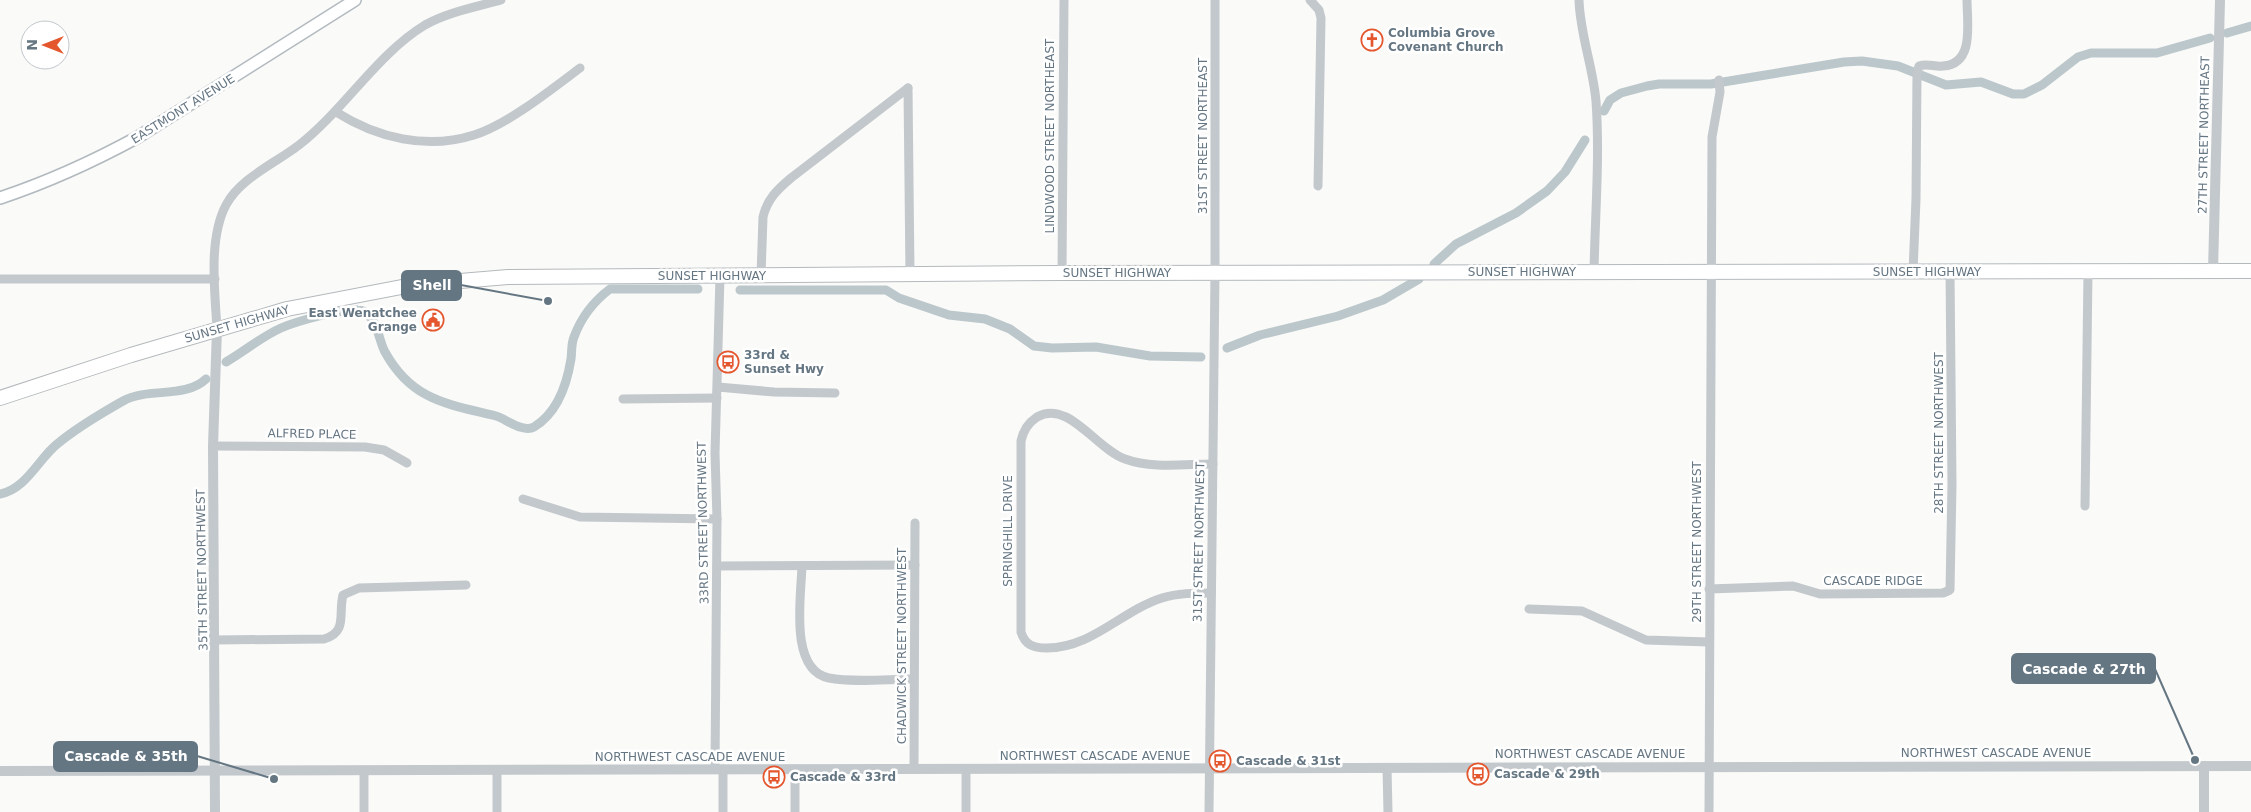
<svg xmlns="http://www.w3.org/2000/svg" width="2251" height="812" font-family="'DejaVu Sans',sans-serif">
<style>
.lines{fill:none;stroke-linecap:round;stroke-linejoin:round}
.canal{stroke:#bbc7cb;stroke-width:9}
.secondary-casing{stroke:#b3babf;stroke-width:14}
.trunk-casing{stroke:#b4b9bd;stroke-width:16}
.minor{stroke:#c3c8cc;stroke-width:9}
.tertiary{stroke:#c3c8cc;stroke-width:10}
.secondary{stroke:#fff;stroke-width:11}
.trunk{stroke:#fff;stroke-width:14}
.labels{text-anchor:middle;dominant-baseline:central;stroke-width:5;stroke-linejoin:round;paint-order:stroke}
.poi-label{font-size:12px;font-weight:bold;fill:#657683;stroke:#fff;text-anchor:start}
.street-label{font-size:12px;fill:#657683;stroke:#fff}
.leader{fill:none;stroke:#657683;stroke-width:2}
.callout-dot{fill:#657683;stroke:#fff;stroke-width:2}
.callout{fill:#657683;stroke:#657683;stroke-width:2}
.callout-label{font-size:14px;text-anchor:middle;font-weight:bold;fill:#fff}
</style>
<rect width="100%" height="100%" fill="#fafaf8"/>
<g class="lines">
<!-- canal -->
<g class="canal">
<polyline points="2227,33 2251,26"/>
<polyline points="1604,111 1610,100 1621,93 1647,86 1659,84 1711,84 1844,62 1862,61 1898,66 1946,85 1981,82 2013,94 2024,94 2042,85 2078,57 2091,53 2157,53 2210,38"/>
<polyline points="1434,264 1456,244 1516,213 1547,191 1565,172 1585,140"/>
<polyline points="740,290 886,290 899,298 949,315 985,319 1010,329 1034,346 1052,348 1096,347 1150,356 1201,357"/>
<polyline points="1227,348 1260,335 1338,316 1383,300 1419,279"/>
<path d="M226,362c19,-11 35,-25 55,-34 16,-7 60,-19 77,-18 4,0 8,2 10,5 10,8 11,26 17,37 27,49 63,52 111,64 10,3 27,17 38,11 23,-14 33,-43 37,-68 1,-7 0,-15 3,-22 7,-19 20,-36 36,-48h88"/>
<path d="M0,494c26,-5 38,-34 56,-49 20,-17 44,-31 67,-44 25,-14 62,-2 83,-22"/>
</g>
<!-- secondary casing -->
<g class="secondary-casing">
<path id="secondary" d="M0,198c48,-16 94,-37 138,-61l217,-137"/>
</g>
<!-- trunk casing -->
<g class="trunk-casing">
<polyline id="trunk" points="0,398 131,355 287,309 412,285 508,277 1062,273 2251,271"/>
</g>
<!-- minor -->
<g class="minor">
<polyline points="1310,0 1319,10 1321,18 1318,186"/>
<path d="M1579,0c1,34 14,67 17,101 4,56 -1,115 -2,171"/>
<polyline points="908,88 910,275"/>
<path d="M336,112c41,26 91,38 138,23 33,-10 78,-46 106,-67"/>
<path d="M1913,272l3,-73 1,-126 2,-7c9,-3 15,1 24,0 32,-2 24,-43 24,-66"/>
<polyline points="1062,273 1064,0"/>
<path d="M761,276l2,-59c4,-18 15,-28 28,-39l117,-90"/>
<polyline points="0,279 215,279"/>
<path d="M217,329c-2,-37 -9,-90 9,-124 14,-27 50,-42 73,-60 45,-35 78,-91 126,-120 23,-13 51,-18 76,-25"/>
<polyline points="718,387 774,392 835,393"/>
<polyline points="623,399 717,398"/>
<polyline points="213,446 365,447 384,450 407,463"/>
<polyline points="523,499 580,517 717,519"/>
<polyline points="2085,506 2088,272"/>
<polyline points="717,566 915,565"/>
<path d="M802,566c-1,31 -13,104 27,112 24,5 60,1 84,1"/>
<polyline points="1709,589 1793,586 1820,594 1943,593 1950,590 1952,485 1950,272"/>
<path d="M1211,593c-17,0 -33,0 -49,5 -41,13 -70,50 -115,50 -14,0 -22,-3 -26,-16v-191c2,-10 7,-18 16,-24 31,-18 59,32 88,42 27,10 60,5 88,5"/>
<polyline points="1529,609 1582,611 1646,640 1709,642"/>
<path d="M215,640l109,-1c24,-7 14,-25 19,-44l16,-7 107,-3"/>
<polyline points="1387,768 1388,812"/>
<polyline points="715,769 717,519 715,453 720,276"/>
<polyline points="914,769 915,523"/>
<polyline points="497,770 497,812"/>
<polyline points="364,771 364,812"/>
<polyline points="723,812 723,769"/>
<polyline points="795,812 795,769"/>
<polyline points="966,812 966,769"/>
<polyline points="1209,812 1215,273 1215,0"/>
<polyline points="1709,812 1712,137 1720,92 1719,80"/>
</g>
<!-- tertiary -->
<g class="tertiary">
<polyline points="2213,271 2220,0"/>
<polyline points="2204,766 2204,812"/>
<polyline points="0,771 2251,766"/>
<polyline points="215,812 213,446 217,329"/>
</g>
<!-- secondary -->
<use href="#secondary" class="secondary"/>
<!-- trunk -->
<use href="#trunk" class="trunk"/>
</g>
<!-- icons -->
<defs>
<g id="church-ring" transform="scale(1.125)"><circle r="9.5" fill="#fff" stroke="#e4572e" stroke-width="1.5"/><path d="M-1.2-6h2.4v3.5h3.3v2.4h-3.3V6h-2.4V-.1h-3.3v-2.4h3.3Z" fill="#e4572e"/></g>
<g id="civic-ring" transform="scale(1.125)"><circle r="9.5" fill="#fff" stroke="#e4572e" stroke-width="1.5"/><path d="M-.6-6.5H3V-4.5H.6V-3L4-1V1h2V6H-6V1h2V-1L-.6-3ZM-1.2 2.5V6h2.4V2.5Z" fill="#e4572e"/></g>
<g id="bus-ring" transform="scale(1.125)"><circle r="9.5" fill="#fff" stroke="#e4572e" stroke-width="1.5"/><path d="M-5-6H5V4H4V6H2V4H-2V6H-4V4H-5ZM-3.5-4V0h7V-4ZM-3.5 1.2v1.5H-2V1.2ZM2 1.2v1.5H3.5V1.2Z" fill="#e4572e"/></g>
</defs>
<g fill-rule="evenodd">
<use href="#church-ring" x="1372" y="40"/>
<use href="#civic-ring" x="433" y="320"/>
<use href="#bus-ring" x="728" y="362"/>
<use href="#bus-ring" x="1220" y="761"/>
<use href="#bus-ring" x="1478" y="774"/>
<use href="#bus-ring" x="774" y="777"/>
</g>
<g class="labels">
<!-- poi labels -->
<g class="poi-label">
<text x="1388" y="33">Columbia Grove<tspan x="1388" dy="14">Covenant Church</tspan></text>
<text x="417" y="313" text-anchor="end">East Wenatchee<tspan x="417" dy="14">Grange</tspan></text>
<text x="744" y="355">33rd &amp;<tspan x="744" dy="14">Sunset Hwy</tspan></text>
<text x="1236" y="761">Cascade &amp; 31st</text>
<text x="1494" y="774">Cascade &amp; 29th</text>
<text x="790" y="777">Cascade &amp; 33rd</text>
</g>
<!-- street labels -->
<g class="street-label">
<text transform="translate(183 109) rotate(-32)">EASTMONT AVENUE</text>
<text transform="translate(2204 135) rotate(-89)">27TH STREET NORTHEAST</text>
<text transform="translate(1050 136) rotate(-90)">LINDWOOD STREET NORTHEAST</text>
<text transform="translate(1203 136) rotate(-90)">31ST STREET NORTHEAST</text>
<text x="1522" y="272">SUNSET HIGHWAY</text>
<text x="1927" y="272">SUNSET HIGHWAY</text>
<text x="1117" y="273">SUNSET HIGHWAY</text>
<text x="712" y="276">SUNSET HIGHWAY</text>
<text transform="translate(237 324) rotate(-16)">SUNSET HIGHWAY</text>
<text transform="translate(1939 433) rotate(-90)">28TH STREET NORTHWEST</text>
<text transform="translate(312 434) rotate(1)">ALFRED PLACE</text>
<text transform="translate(703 523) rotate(-91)">33RD STREET NORTHWEST</text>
<text transform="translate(1008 531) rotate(-90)">SPRINGHILL DRIVE</text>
<text transform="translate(1199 542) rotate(-89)">31ST STREET NORTHWEST</text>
<text transform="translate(1697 542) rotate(-90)">29TH STREET NORTHWEST</text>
<text transform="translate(202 570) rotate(-91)">35TH STREET NORTHWEST</text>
<text x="1873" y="581">CASCADE RIDGE</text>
<text transform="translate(902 646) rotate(-90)">CHADWICK STREET NORTHWEST</text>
<text x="1996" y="753">NORTHWEST CASCADE AVENUE</text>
<text x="1590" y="754">NORTHWEST CASCADE AVENUE</text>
<text x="1095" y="756">NORTHWEST CASCADE AVENUE</text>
<text x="690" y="757">NORTHWEST CASCADE AVENUE</text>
</g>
</g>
<!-- callouts -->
<path class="leader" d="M548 301L461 285M2195 760L2155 669M274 779L197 756"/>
<g class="callout-dot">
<circle cx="548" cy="301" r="5"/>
<circle cx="2195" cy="760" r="5"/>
<circle cx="274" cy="779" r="5"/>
</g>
<g class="callout">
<rect x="402" y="271" width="59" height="29" rx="5"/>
<rect x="2012" y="654" width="143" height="29" rx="5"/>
<rect x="54" y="742" width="143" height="29" rx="5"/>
</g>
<g class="callout-label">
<text x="432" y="290">Shell</text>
<text x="2084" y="674">Cascade &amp; 27th</text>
<text x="126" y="761">Cascade &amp; 35th</text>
</g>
<!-- north arrow -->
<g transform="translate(45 45) rotate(270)"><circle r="24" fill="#ffffff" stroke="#c1c8cd"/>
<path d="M0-4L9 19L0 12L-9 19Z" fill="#e4572e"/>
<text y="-8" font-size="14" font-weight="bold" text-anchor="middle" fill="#657683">N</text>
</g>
</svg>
